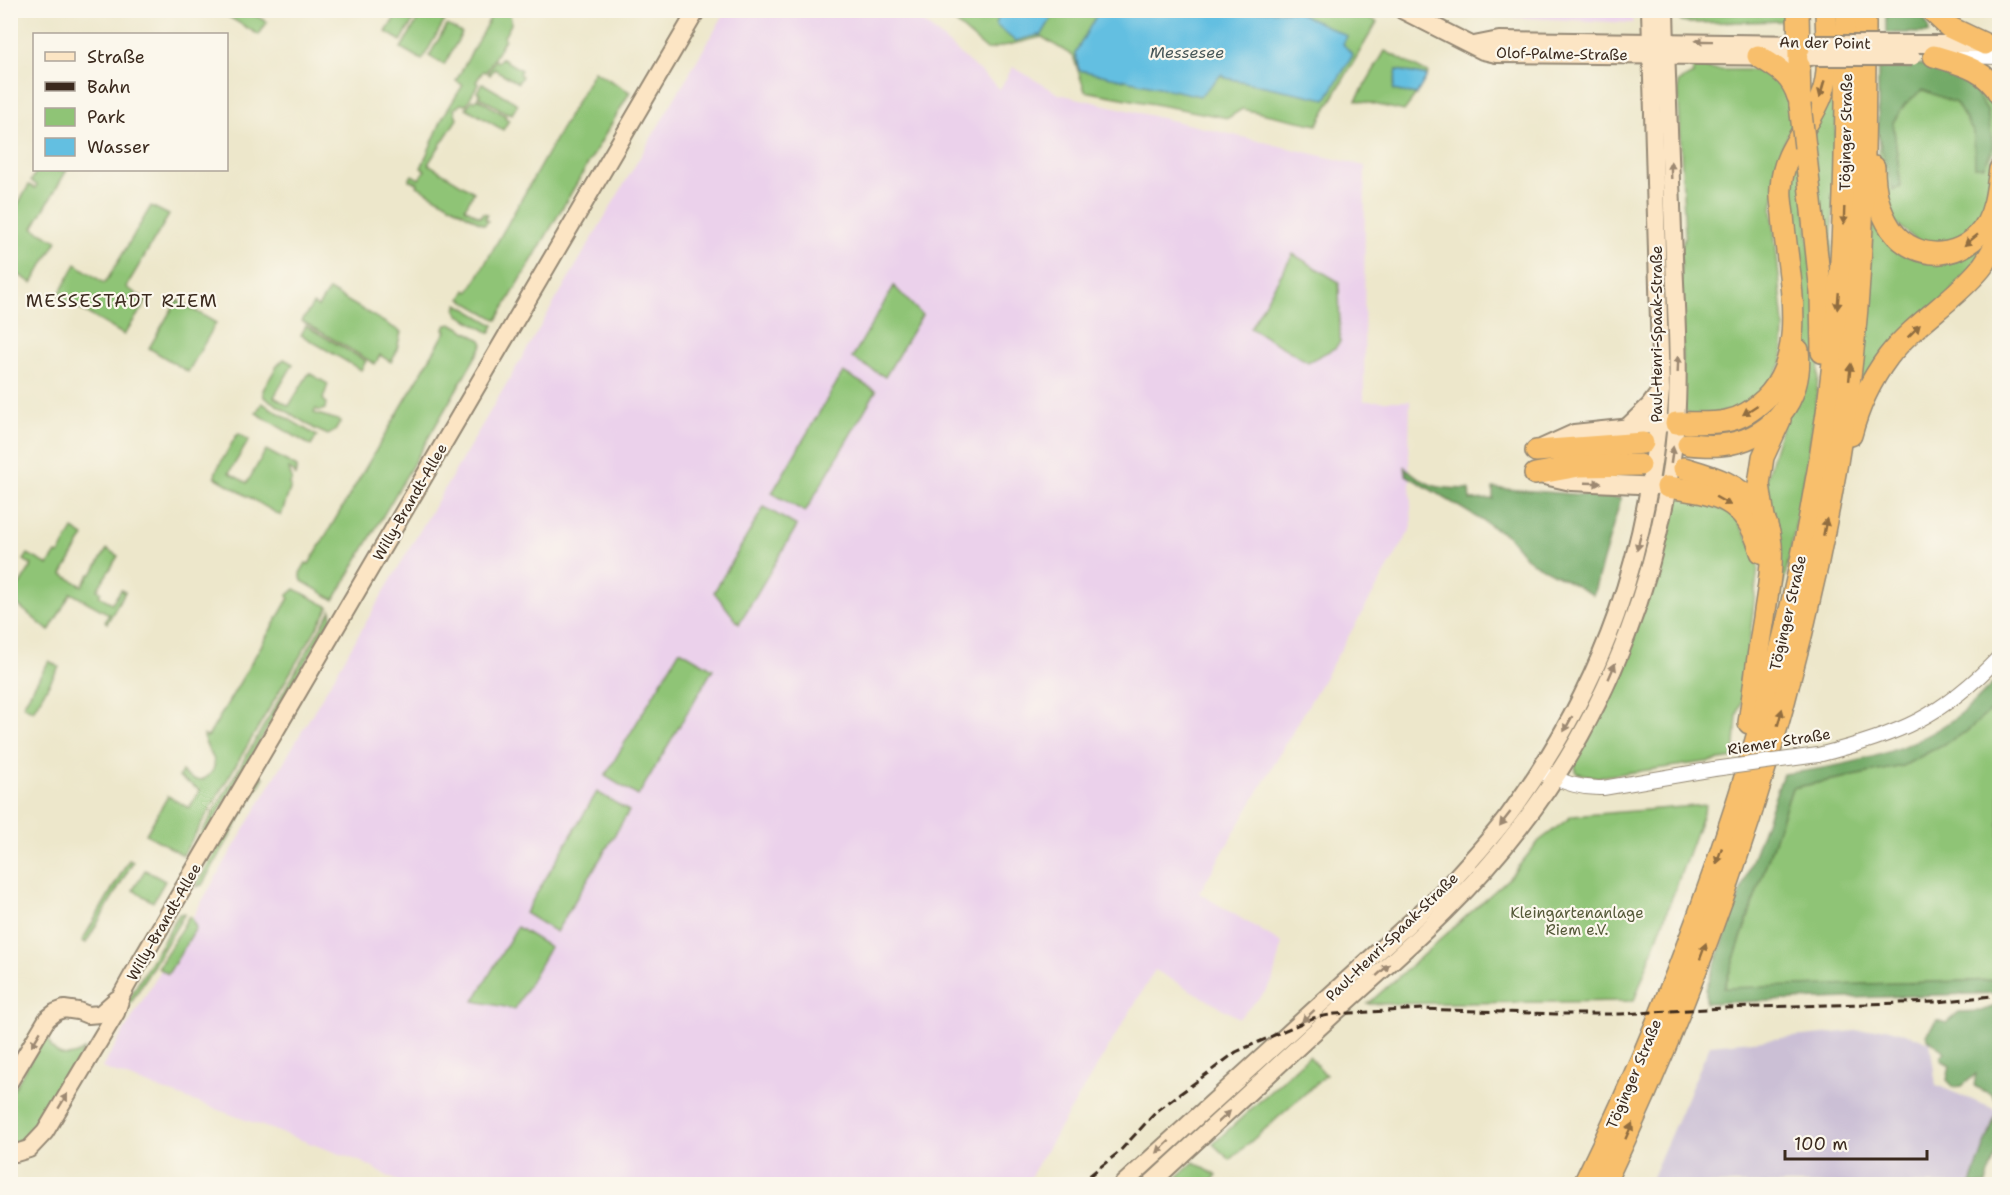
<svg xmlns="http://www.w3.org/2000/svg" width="2010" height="1195" font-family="'Shantell Sans',sans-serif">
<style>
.built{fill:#ebd1eb}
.industrial{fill:#cbbfd5}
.green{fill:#8fc476;stroke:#65774a;stroke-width:1.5}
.forest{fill:#73aa67;stroke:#576a42;stroke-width:1.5}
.water{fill:#63bfe1;stroke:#4f7480;stroke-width:1.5}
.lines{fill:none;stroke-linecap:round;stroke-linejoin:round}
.tertiary-casing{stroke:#948874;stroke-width:16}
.secondary-casing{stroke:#948874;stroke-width:20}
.motorway-casing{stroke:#948874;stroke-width:24}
.tertiary{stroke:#fff;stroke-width:14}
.secondary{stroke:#fce5c4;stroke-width:16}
.motorway{stroke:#f8bf6c;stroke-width:21}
.rail{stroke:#3b2a1e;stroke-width:3;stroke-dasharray:9 4.5;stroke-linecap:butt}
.tertiary-bridge-casing{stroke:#948874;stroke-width:16;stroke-linecap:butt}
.secondary-bridge-casing{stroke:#948874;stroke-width:20;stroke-linecap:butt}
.motorway-bridge-casing{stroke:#948874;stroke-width:24;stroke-linecap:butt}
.tertiary-bridge{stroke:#fff;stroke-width:14}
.secondary-bridge{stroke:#fce5c4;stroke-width:16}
.motorway-bridge{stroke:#f8bf6c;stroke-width:21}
.oneway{fill:#9c8871}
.oneway2{fill:#906d41}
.labels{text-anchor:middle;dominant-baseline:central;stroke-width:4.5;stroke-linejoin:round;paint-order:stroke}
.street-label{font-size:15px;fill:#3b2a1e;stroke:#fbf7ec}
.park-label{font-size:15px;fill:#545838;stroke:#fbf7ec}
.water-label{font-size:16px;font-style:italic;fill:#475758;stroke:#fbf7ec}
.quarter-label{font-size:18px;letter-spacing:1.5px;fill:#3b2a1e;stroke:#fbf7ec}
</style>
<rect width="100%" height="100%" fill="#fbf7ec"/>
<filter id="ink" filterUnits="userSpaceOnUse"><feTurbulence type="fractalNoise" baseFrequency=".0167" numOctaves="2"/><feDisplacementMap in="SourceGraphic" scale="12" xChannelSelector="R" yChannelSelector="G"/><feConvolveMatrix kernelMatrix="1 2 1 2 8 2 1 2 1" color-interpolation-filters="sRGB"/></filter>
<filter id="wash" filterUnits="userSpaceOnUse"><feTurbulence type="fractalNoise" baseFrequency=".008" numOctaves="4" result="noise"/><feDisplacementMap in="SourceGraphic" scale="24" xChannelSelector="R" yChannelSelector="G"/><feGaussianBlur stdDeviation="1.35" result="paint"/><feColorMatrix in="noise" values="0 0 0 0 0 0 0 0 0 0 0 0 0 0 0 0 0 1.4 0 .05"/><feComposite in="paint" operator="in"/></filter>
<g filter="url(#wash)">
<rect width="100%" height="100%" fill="#ede7cb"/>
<!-- built -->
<g class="built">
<polygon points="726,11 911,11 1000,89 1013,67 1059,94 1365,166 1364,401 1410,401 1409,456 1412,527 1199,893 1282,943 1272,982 1267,990 1239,1018 1155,970 1026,1184 402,1184 362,1162 102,1068 192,918"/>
<polygon points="1456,11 1633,11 1633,23 1465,15"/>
</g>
<!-- industrial -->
<polygon class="industrial" points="1887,1028 1930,1042 1936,1085 1999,1111 1977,1184 1649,1184 1710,1045"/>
<!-- green -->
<g class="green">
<polygon points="1353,10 1377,22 1317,125 1242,109 1228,118 1085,91 1073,56 1042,37 987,50 942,11"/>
<polygon points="219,11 248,11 267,22 259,35"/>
<polygon points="399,11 419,11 401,41 386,32"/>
<polygon points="423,11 429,11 445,20 422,60 401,48"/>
<polygon points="494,11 505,11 510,13 511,24 504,37 505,39 486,72 483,71 476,82 478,84 466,105 461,104 454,109 457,119 428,164 474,192 465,208 480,217 483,213 487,214 485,219 488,221 484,225 417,186 418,183 409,180 412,175 419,179 425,170 421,168 443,117 463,85 456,81"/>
<polygon points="1671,11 1787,11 1787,21 1687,23 1682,22"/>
<polygon points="447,25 462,33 444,65 429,56"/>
<polygon points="1385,51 1428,73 1427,76 1397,70 1393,90 1416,95 1404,111 1356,100"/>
<polygon points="501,58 521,70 519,74 522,76 518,83 494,69 490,75 488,73 495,60 498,62"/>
<polygon points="1936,65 1991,88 1999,111 1996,150 1991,158 1994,171 1987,209 1957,244 1922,245 1891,219 1880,170 1878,135 1894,190 1901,186 1893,122 1905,104 1923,89 1956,103 1974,133 1975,166 1993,147"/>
<polygon points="1694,66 1714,70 1763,70 1788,86 1793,124 1782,148 1772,209 1784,324 1783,360 1770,387 1743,409 1692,417 1682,408 1681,247 1685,235 1678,82 1693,74"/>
<polygon points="1838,67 1832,239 1828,312 1812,123"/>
<polygon points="594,71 630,92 497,320 461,299 466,290 469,292"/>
<polygon points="482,83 518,104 512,114 508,112 507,113 478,96 480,94 477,92"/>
<polygon points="477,98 506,116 505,118 509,120 503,130 466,108 472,100 475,101"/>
<polygon points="1799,151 1819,331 1819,363 1816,405 1802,494 1788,563 1762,672 1766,478 1804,353 1785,193"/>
<polygon points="37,170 67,170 33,228 57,241 32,283 11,270 11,216 29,185 35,188 37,185 31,181"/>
<polygon points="1873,205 1920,258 1991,228 1981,257 1858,400 1869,289"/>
<polygon points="151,206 169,215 126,287 147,301 124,335 58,296 76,264 104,283 109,277"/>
<polygon points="1293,254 1339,282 1340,342 1335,348 1308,362 1250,328"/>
<polygon points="894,286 922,315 885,377 852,358"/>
<polygon points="329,290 401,332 396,353 391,362 380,355 375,364 302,321 313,304 318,307"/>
<polygon points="177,300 216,323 188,372 149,348"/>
<polygon points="458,304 494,325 490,333 459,315 456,309"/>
<polygon points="453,324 481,340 483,344 334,600 302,581 300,573 306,563 309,564 446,331 444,329 447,325"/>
<polygon points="306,326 366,361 361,370 301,335"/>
<polygon points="284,359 293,364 274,397 289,406 309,373 328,384 323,399 326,403 325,409 320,411 316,409 314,413 341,421 335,431 328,435 315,429 264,397 263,390 277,366"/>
<polygon points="843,372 876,391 805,512 772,493"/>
<polygon points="262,403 317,436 311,446 256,413"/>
<polygon points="239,434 249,440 229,473 247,483 266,450 297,467 295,476 294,472 289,469 292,480 289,485 291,486 281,516 215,477 216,471 236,436"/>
<polygon points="1680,496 1733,513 1756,552 1758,567 1743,697 1737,716 1734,758 1597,777 1577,773 1574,763 1578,749 1671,500"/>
<polygon points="764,507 797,526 739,624 714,592"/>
<polygon points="73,529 84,536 62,574 82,586 90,574 92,574 107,549 118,556 97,590 101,592 99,596 112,603 121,590 125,592 107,623 105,621 109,614 71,593 49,631 11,599 32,565 24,560 28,554 48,565 56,553 59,554"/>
<path d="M295,589l34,18 -146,248 -37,-21 22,-38 21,12 11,-18 -21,-13 3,-6c4,5 9,9 16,9 5,0 9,-2 12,-6 13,-14 -7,-25 -6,-39l4,2 81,-139 -2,-2z"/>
<polygon points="331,610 332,618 327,626 196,851 188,856"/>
<polygon points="680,650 713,669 638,796 605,776"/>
<polygon points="49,661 59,667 33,711 23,705"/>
<polygon points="1999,703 1999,980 1724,989 1792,788 1903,766 1966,732"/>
<polygon points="259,777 264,777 202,885 195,887"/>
<polygon points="597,792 629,811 556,932 525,913"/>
<polygon points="1706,805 1634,1001 1368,1004 1509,878 1539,841 1572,816"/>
<polygon points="129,860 133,862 86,943 82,941"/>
<polygon points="145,870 165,881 153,902 133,890"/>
<polygon points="185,913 108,1041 105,1039 179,914"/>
<polygon points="189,916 192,918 196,928 168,974 158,968"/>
<polygon points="517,927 550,947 515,1009 474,1001"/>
<path d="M49,1028c-4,25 16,36 36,21l-52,88c-8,5 -13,8 -22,5v-48z"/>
<polygon points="1309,1056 1326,1075 1230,1160 1213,1144"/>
<polygon points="1194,1162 1217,1176 1207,1184 1170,1184"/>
</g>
<!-- forest -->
<g class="forest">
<polygon points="1886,11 1918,11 1928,25 1929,33 1886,33"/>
<polygon points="1912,65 1936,65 1971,85 1987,111 1993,147 1984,166 1975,166 1974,133 1956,103 1923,90 1905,104 1893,122 1901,187 1893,190 1878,135 1878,68 1912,68"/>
<path d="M1405,467c25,22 32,21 64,22l1,11 23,-1v-11l128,10 -28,97 -65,-35 -20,-24 -102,-61z"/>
<path d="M1999,677v26l-33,29 -63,34 -111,22 -68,200 275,-8v13l-293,10v-14l77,-215c64,-8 128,-21 180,-62 13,-10 24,-23 36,-35z"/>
<polygon points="1998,1005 2000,1006 1999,1144 1986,1184 1971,1184 1999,1105 1991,1094 1974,1086 1976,1074 1962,1086 1953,1087 1947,1081 1950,1065 1941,1060 1941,1056 1945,1052 1929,1040 1926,1034 1937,1020 1946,1023 1959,1012 1981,1011"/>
</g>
<!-- water -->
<g class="water">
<polygon points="1000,11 1000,10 1056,11 1041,36 1038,35 1015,41 996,25"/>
<polygon points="1295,11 1347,36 1343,44 1353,55 1326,99 1226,78 1222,74 1200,96 1079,70 1075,53 1099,11"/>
<polygon points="1397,70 1427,76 1416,95 1393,90"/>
</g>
</g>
<g filter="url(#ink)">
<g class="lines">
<!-- tertiary casing -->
<g class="tertiary-casing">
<g id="tertiary">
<polyline points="1952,56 2000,57"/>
<path d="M1818,755c80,-20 124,-38 182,-99"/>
<path d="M1547,775c19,8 35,14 56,13l111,-19"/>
</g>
</g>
<!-- secondary casing -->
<g class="secondary-casing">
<g id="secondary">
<polyline points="1402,10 1483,51 1496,54 1811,57"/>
<polyline points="1912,44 2000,44"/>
<polyline points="1474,45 1499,40 1808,44"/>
<polyline points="1627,427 1649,406 1661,390"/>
<polyline points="1543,447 1574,433 1669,423"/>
<polyline points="1540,475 1571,482 1660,486"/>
<polyline points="10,1081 47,1019 56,1012 64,1009 78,1011 88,1015 100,1014 117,999"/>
<polyline points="10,1150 16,1153 29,1149 45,1132 116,1013 122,994 132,976 697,10"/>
<path d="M1123,1184l314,-286c24,-27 49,-53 71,-82 97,-131 141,-264 153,-426l-11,-380"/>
<path d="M1150,1184c62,-57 124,-115 186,-172 65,-59 131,-115 184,-185 89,-114 144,-261 156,-405 4,-55 0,-110 -2,-164 -3,-83 -7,-165 -9,-248"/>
</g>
</g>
<!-- motorway casing -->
<g class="motorway-casing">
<g id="motorway">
<polyline points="1798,10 1800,105"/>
<polyline points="1931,10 1949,27 1985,44"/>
<path d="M1758,56c20,13 33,18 40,41"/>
<path d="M1934,56c26,8 52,13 66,39"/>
<polyline points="1805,147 1821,293 1822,352"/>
<path d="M1874,167c0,21 5,44 17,62 25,35 75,31 96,-6 9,-17 10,-35 13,-54"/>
<path d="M1676,423c16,-1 34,1 50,-2 16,-3 27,-11 39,-22 46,-45 22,-127 18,-184 -1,-9 -3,-19 -2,-27 2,-40 30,-61 42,-96 8,-25 3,-56 3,-82"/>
<path d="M1851,435c7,-27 20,-55 37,-78 26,-34 66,-56 93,-89 8,-10 13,-21 19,-32"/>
<path d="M1688,444c10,1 22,2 32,1 50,-4 84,-45 78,-95"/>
<polyline points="1536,451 1643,443"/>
<path d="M1684,468c27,8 54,15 72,38 9,10 14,26 15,38 2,25 -4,50 -7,74 -6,35 -10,70 -15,105"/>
<polyline points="1535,474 1579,466 1640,465"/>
<path d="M1667,487c51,7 78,11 94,65"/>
<polyline points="1764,517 1759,484 1763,457 1780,420"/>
<path d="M1584,1184c117,-239 206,-508 243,-771 18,-134 19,-268 20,-403"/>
<path d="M1604,1184c117,-246 202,-507 242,-778 19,-130 19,-264 19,-396"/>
</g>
</g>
<!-- tertiary -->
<use href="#tertiary" class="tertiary"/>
<!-- secondary -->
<use href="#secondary" class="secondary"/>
<!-- motorway -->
<use href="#motorway" class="motorway"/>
<!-- rail -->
<polyline class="rail" points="1079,1184 1118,1153 1157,1111 1236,1052 1313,1018 1335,1014 1424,1009 1556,1014 1620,1014 1723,1008 1938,1002 2000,995"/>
<!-- tertiary-bridge casing -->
<g class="tertiary-bridge-casing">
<polyline id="tertiary-bridge" points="1714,769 1818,755"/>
</g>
<!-- secondary-bridge casing -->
<g class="secondary-bridge-casing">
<g id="secondary-bridge">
<polyline points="1815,44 1912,44"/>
<polyline points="1815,57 1912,57"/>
</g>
</g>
<!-- motorway-bridge casing -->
<g class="motorway-bridge-casing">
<polyline id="motorway-bridge" points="1800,105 1805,147"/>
</g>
<!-- tertiary-bridge -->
<use href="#tertiary-bridge" class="tertiary-bridge"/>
<!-- secondary-bridge -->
<use href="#secondary-bridge" class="secondary-bridge"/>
<!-- motorway-bridge -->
<use href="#motorway-bridge" class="motorway-bridge"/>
</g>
<!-- one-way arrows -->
<defs><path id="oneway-solid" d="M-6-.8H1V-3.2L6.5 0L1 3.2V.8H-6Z" transform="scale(1.5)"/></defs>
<g class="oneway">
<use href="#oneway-solid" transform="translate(1704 41) rotate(-179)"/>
<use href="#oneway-solid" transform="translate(1671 170) rotate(-92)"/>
<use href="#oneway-solid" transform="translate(1678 364) rotate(-88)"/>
<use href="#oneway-solid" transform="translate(1672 455) rotate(-82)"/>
<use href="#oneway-solid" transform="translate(1593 483) rotate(2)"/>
<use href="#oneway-solid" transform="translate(1639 542) rotate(104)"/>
<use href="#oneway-solid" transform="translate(1612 671) rotate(-67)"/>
<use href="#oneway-solid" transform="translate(1568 724) rotate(119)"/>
<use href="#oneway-solid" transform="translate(1505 819) rotate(128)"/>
<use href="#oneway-solid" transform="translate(1383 970) rotate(-42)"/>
<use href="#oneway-solid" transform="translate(1308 1016) rotate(137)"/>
<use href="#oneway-solid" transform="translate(36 1039) rotate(121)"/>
<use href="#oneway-solid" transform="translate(63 1101) rotate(-59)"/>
<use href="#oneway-solid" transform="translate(1224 1117) rotate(-43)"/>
<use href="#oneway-solid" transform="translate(1163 1147) rotate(137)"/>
</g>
<g class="oneway2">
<use href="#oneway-solid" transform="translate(1822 89) rotate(106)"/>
<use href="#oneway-solid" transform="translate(1844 216) rotate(92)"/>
<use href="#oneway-solid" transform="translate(1971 240) rotate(141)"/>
<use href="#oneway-solid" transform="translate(1838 301) rotate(95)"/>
<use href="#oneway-solid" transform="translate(1914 331) rotate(-45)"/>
<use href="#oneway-solid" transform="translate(1850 372) rotate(-84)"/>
<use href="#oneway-solid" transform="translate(1750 410) rotate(147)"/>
<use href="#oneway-solid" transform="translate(1723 501) rotate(29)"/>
<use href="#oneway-solid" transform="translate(1825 527) rotate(-79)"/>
<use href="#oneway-solid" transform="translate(1780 717) rotate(-75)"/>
<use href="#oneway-solid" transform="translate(1719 856) rotate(109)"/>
<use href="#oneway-solid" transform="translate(1703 951) rotate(-70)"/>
<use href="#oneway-solid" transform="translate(1629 1131) rotate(-66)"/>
</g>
</g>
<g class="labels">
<!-- street labels -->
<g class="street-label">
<text transform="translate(1825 43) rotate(1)">An der Point</text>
<text transform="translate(1562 54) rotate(1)">Olof-Palme-Straße</text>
<text transform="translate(1846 132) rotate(-89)">Töginger Straße</text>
<text transform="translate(1657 334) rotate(-90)">Paul-Henri-Spaak-Straße</text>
<text transform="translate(410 502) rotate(-60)">Willy-Brandt-Allee</text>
<text transform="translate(1788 613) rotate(-77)">Töginger Straße</text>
<text transform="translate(1779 742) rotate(-9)">Riemer Straße</text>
<text transform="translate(164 922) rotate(-60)">Willy-Brandt-Allee</text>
<text transform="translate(1392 937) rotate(-44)">Paul-Henri-Spaak-Straße</text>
<text transform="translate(1634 1074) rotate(-67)">Töginger Straße</text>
</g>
<!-- park labels -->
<g class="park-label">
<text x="1577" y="913">Kleingartenanlage<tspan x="1577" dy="17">Riem e.V.</tspan></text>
</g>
<!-- water labels -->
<g class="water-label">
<text x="1187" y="52">Messesee</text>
</g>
<!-- quarter labels -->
<g class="quarter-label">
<text x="122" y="301">MESSESTADT RIEM</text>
</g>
</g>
<!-- margin -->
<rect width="2010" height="1195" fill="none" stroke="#fbf7ec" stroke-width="36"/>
<!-- legend -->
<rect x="33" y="33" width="195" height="138" fill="#fbf7ec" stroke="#aea59a" stroke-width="1.5"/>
<rect x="45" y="52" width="30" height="9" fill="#fce5c4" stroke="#aea59a" stroke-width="1.5"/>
<text x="87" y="63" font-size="18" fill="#3b2a1e">Straße</text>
<rect x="45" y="82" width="30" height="9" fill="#3b2a1e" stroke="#aea59a" stroke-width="1.5"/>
<text x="87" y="93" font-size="18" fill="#3b2a1e">Bahn</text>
<rect x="45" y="108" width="30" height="18" fill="#8fc476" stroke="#aea59a" stroke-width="1.5"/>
<text x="87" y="123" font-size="18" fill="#3b2a1e">Park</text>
<rect x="45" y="138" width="30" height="18" fill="#63bfe1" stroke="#aea59a" stroke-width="1.5"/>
<text x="87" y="153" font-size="18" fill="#3b2a1e">Wasser</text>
<!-- scale -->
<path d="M1785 1150v9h142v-9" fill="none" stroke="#3b2a1e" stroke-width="3"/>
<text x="1794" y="1150" font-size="18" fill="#3b2a1e" stroke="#fbf7ec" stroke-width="4.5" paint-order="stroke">100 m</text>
</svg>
